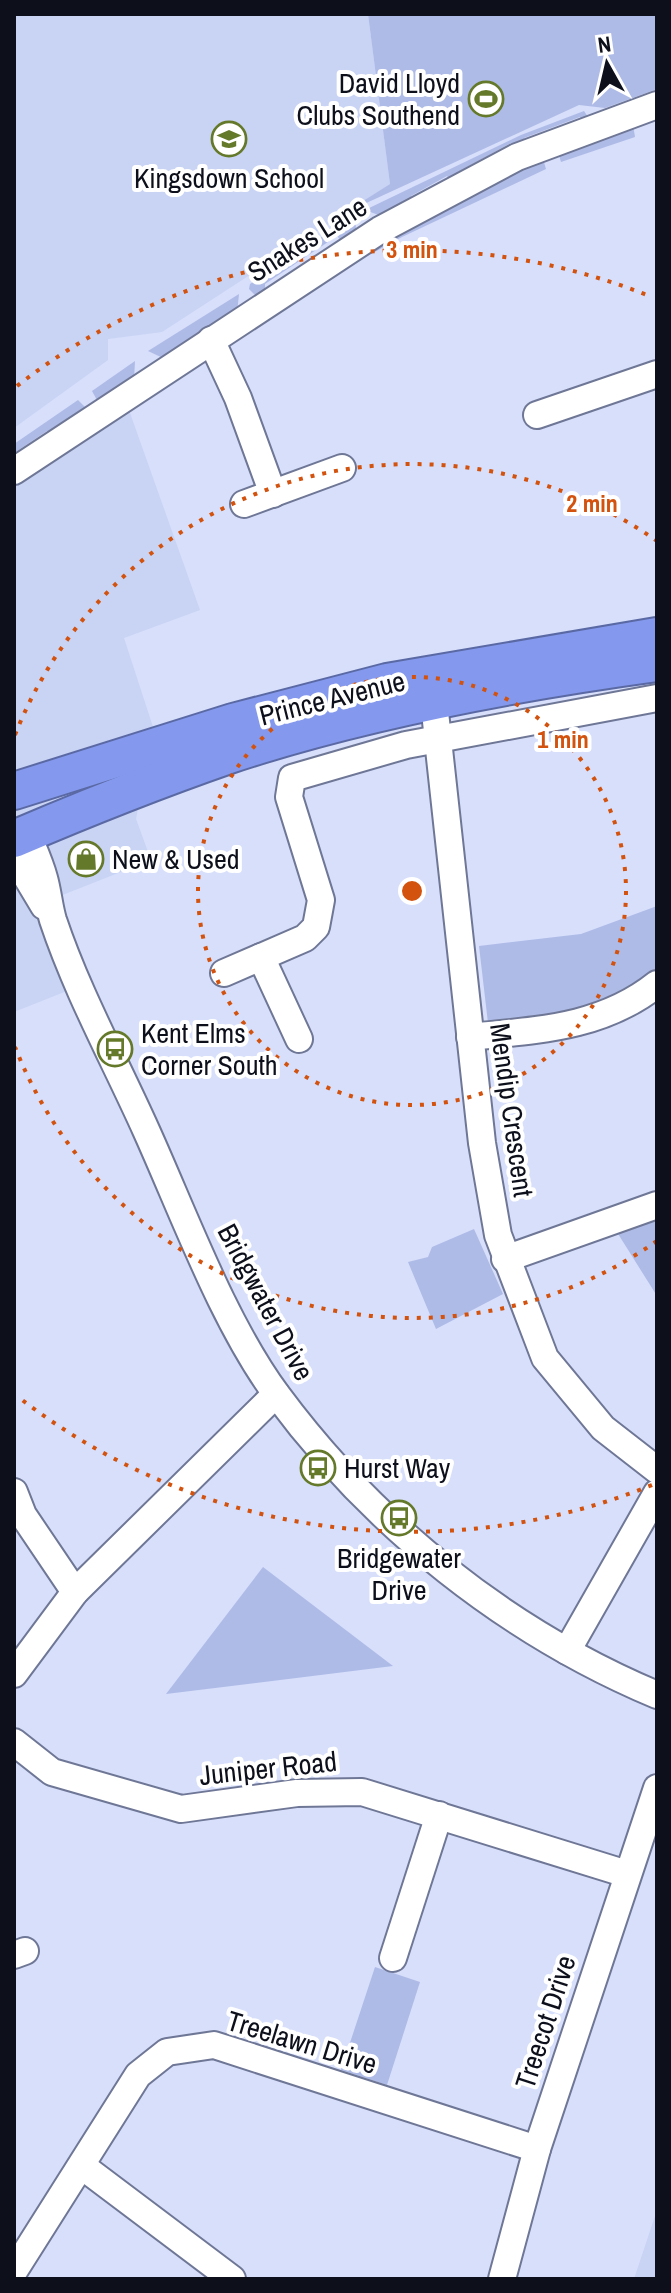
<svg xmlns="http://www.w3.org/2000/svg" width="671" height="2293" font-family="'Archivo Narrow',sans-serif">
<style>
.built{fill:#c9d3f4}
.green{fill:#afbbe7}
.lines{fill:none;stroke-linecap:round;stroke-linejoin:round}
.minor-casing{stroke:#6f7796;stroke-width:30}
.highway-casing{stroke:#5a69a4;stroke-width:40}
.minor{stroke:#fff;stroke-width:26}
.highway{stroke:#8499ed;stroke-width:36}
.ring{fill:none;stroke:#d2520e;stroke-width:4;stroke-dasharray:4 8}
.labels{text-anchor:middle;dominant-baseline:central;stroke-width:8;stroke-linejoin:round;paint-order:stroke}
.poi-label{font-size:28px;fill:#0d101b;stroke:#fff;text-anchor:start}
.street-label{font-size:28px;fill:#0d101b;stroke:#fff}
.centre{fill:#d2520e;stroke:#fff;stroke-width:4}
.ring-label{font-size:24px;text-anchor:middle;font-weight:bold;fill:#d2520e;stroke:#fff;stroke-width:8;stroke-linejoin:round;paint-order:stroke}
</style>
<rect width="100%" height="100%" fill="#d7dffb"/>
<!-- built -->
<g class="built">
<polygon points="14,14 368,14 390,184 162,332 108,339 108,360 14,428"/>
<polygon points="121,400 130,413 200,610 124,638 153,727 136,819 151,860 55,898 92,981 14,1012 14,471"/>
<polygon points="657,2210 657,2279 634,2279"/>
</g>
<!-- green -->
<g class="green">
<polygon points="368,14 657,14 657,89 605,108 579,105 362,205 360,203 390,184"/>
<polygon points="584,111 588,117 581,121 580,117 524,138 526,144 515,149 511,143 458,172 460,177 451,182 447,176 411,196 412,203 384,217 365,210 521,135"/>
<polygon points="633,125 635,137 561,162 558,152"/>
<polygon points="543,159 546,169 402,237 342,270 330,272 491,182"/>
<polygon points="355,215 356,229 343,243 337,236 265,284 265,291 257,297 249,289 250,284"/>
<polygon points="239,294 237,313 165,359 148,351"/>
<polygon points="135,361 134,380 98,402 92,391"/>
<polygon points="78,400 89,411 54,433 47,431 14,453 14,444"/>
<polygon points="657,906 657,975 608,1008 488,1023 479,946 581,934"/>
<polygon points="657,1215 657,1296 615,1229"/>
<polygon points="474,1229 503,1294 436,1329 408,1262 428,1257 432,1247"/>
<polygon points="263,1567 393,1666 166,1694"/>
<polygon points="375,1967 420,1982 387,2085 341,2070"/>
</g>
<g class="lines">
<!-- minor casing -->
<g class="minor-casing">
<g id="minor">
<polyline points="211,340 238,398 273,494"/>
<polyline points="537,415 657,374"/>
<polyline points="14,471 380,230 517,157 657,105"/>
<polyline points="244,504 342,468"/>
<polyline points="434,703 482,1143 498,1235 545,1358 603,1428 657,1470"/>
<path d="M27,833c6,15 13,30 17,45 4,14 5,29 9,42 24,72 62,141 93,210 38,84 77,192 131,265 97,131 230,237 380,300"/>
<polyline points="14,856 44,906"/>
<polyline points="261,957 299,1039"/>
<polyline points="224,973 305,938 316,927 321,900 289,797 292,778 406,745 657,698"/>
<path d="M470,1037c68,-7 132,-9 187,-53"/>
<polyline points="505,1259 657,1205"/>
<polyline points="14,1492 23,1515 75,1592"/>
<polyline points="567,1651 657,1493"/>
<polyline points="14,1674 75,1592 276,1394"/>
<polyline points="14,1742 52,1772 181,1809 297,1793 362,1792 627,1874"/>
<polyline points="14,1955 25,1951"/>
<polyline points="393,1958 439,1815"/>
<polyline points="82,2166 232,2279"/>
<polyline points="14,2271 138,2075 167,2052 214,2045 537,2149"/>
<polyline points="502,2279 537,2149 657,1788"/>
</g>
</g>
<!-- highway casing -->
<g class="highway-casing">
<g id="highway">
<polyline points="14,791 233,722 387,682 657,636"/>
<path d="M14,839c70,-30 143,-59 215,-84 133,-44 289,-73 428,-92"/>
</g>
</g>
<!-- minor -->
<use href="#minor" class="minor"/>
<!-- highway -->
<use href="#highway" class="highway"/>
</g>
<!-- distance rings -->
<g class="ring">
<circle cx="412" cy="891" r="214"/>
<path d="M657 1241A427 427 0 0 1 15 1047M15 735A427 427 0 0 1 657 541"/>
<path d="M652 1485A641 641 0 0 1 17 1396M17 386A641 641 0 0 1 652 297"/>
</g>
<!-- icons -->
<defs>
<g id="stadium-ring" transform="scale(1.8)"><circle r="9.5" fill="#fff" stroke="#65792a" stroke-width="1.5"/><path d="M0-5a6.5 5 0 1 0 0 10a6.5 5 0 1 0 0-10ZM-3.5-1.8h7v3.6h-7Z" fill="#65792a"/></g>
<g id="school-ring" transform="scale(1.8)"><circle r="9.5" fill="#fff" stroke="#65792a" stroke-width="1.5"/><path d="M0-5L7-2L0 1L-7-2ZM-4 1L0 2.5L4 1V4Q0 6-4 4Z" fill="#65792a"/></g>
<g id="shop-ring" transform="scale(1.8)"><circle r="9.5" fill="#fff" stroke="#65792a" stroke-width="1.5"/><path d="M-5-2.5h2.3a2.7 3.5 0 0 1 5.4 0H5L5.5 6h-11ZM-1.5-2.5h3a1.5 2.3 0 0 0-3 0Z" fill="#65792a"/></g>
<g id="bus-ring" transform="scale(1.8)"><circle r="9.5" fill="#fff" stroke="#65792a" stroke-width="1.5"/><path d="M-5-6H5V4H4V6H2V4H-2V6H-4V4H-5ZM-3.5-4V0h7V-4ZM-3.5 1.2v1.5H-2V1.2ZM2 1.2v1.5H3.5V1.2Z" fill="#65792a"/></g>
</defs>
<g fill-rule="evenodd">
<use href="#stadium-ring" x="486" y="99"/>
<use href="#school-ring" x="229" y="139"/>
<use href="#shop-ring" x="86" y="859"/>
<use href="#bus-ring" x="115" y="1049"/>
<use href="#bus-ring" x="318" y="1468"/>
<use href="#bus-ring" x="399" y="1518"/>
</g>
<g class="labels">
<!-- poi labels -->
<g class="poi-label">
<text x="460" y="83" text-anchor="end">David Lloyd<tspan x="460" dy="32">Clubs Southend</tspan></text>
<text x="229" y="178" text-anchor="middle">Kingsdown School</text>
<text x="112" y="859">New &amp; Used</text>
<text x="141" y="1033">Kent Elms<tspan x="141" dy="32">Corner South</tspan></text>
<text x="344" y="1468">Hurst Way</text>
<text x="399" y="1558" text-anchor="middle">Bridgewater<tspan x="399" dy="32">Drive</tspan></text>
</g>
<!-- street labels -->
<g class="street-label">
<text transform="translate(307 239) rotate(-32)">Snakes Lane</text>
<text transform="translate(332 698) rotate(-14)">Prince Avenue</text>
<text transform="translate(512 1110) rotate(82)">Mendip Crescent</text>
<text transform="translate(266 1302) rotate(62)">Bridgwater Drive</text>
<text transform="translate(268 1768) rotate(-6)">Juniper Road</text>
<text transform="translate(545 2022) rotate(-72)">Treecot Drive</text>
<text transform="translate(302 2042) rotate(17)">Treelawn Drive</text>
</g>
</g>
<circle cx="412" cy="891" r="12" class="centre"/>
<g class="ring-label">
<text x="412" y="258">3 min</text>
<text x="592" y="512">2 min</text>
<text x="563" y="748">1 min</text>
</g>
<!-- border -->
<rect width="671" height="2293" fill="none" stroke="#0d101b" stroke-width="32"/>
<!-- north arrow -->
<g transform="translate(607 64) rotate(352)" stroke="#ffffff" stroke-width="6" paint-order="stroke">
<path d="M0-6L14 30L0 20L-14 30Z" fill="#0d101b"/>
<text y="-12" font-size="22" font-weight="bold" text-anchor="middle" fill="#0d101b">N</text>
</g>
</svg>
